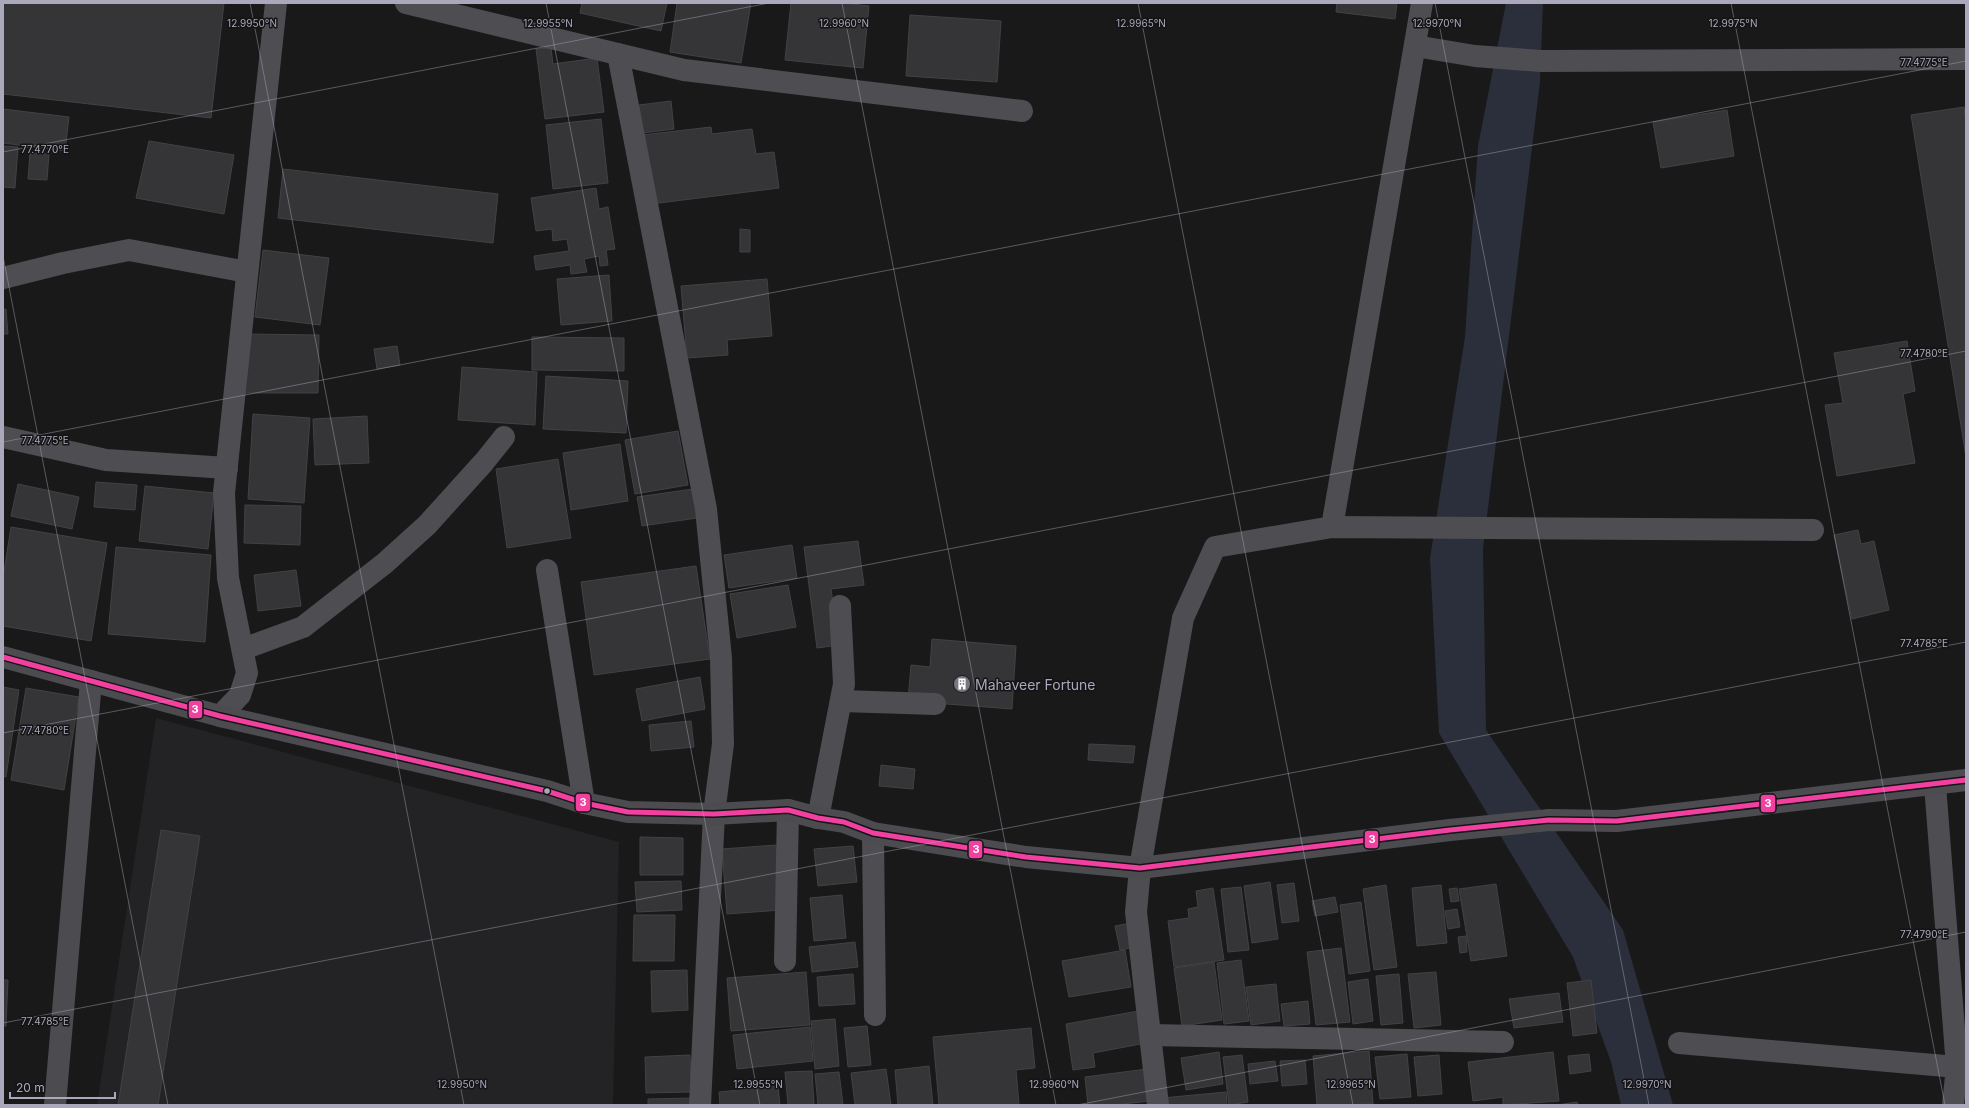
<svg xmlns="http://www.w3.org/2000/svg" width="1969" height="1108" font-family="Inter,sans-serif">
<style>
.built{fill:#232325}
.water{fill:#2b2f3c}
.building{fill:#353537;stroke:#424145}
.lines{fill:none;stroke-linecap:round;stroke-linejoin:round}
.street{stroke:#4e4d52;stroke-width:22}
.secondary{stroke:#4c4c50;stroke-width:22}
.bus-1-casing{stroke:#141315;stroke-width:8}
.bus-1{stroke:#f240a1;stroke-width:5}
.ticks{fill:none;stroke:#aaa9bb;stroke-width:1;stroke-opacity:0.45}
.bus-dot{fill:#aaa9bb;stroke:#141315;stroke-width:1.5}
.labels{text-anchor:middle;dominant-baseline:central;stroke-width:3;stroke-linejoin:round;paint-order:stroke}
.poi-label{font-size:14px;fill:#aaa9bb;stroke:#141315;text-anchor:start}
.ticks-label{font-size:10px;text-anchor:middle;fill:#aaa9bb;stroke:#141315;stroke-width:3;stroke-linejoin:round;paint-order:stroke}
.line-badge{stroke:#141315;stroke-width:1.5}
.badge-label{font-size:11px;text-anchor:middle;font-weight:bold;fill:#fff}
</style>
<rect width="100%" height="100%" fill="#191919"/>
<!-- built -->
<polygon class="built" points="156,718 619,842 613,1105 97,1105"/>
<!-- water -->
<polygon class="water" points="1506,3 1543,3 1540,82 1483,549 1486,730 1623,930 1673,1105 1621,1105 1611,1062 1573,957 1439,733 1430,558 1465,337 1478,146"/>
<!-- building -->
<g class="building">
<polygon points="3,3 224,3 211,118 3,94"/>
<polygon points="582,3 667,3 661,31 580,13"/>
<polygon points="677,3 751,3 741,63 670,52"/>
<polygon points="791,3 844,3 869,6 863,68 785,60"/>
<polygon points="1337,3 1397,3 1395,19 1336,12"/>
<polygon points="910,15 1001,21 997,82 906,76"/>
<polygon points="551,48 553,64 597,58 604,112 545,119 536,49"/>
<polygon points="671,101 674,129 642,133 639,105"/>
<polygon points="1964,107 1966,122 1966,457 1911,115"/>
<polygon points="3,109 69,117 65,151 3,143"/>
<polygon points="1727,110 1734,156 1661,168 1653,122"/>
<polygon points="601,119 608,183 553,189 546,125"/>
<polygon points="711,127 712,134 752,129 756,154 774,152 779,188 651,204 642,135"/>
<polygon points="149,141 234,155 224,214 136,198"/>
<polygon points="3,146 18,147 15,188 3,187"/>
<polygon points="30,153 49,154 47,180 28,179"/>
<polygon points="283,169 498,194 493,243 278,218"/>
<polygon points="596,188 599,209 608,207 615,249 606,250 608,265 600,266 599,256 584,259 587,272 571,274 570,265 536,270 534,256 569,251 567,239 553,241 552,229 536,231 531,198"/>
<polygon points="740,229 750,230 750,252 740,252"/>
<polygon points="263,250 329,258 320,325 255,317"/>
<polygon points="609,275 612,321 561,325 557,279"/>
<polygon points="767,279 772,336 727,340 728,355 687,358 681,286"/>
<polygon points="6,309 8,334 3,334 3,310"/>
<polygon points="246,334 319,335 318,393 245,393"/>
<polygon points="532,337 624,338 624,371 532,370"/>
<polygon points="1907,341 1915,391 1903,394 1915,463 1837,476 1825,405 1843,403 1834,353"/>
<polygon points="397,346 400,365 377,369 374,349"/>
<polygon points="462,367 537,372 535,425 458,420"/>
<polygon points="546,376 628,381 626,433 543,429"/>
<polygon points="253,414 310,418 304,503 248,499"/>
<polygon points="367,416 369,463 315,465 313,419"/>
<polygon points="678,431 688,485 635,494 625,440"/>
<polygon points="620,444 628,501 571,510 563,453"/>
<polygon points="558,459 571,538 507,548 496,469"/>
<polygon points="96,482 137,485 135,510 94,507"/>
<polygon points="18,484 79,497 72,529 11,516"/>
<polygon points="145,486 214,493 208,549 139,541"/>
<polygon points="693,489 697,518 642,526 637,497"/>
<polygon points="245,505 301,506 300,545 244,543"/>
<polygon points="11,527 107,543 91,641 3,626 3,578"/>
<polygon points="1858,530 1861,544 1874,541 1889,610 1852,619 1834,535"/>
<polygon points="858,541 864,585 831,589 839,645 817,648 804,547"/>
<polygon points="792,545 797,578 729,588 724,555"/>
<polygon points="116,547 211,555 205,642 108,634"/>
<polygon points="696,566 710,659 594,675 581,582"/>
<polygon points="296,570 301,606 258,611 254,575"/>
<polygon points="788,585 796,627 737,638 730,594"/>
<polygon points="932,639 1016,646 1012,709 908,701 911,665 930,667"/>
<polygon points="700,677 705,709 642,721 636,689"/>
<polygon points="3,687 19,690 6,777 3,776"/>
<polygon points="26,688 79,697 64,790 11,780"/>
<polygon points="691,721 694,747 651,751 649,725"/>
<polygon points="1089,744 1135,746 1133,763 1088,760"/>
<polygon points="881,765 915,769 913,789 879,786"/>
<polygon points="161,830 200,836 158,1105 118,1105"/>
<polygon points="640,837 683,838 683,875 640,875"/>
<polygon points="776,845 781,910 727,914 722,849"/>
<polygon points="853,846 857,882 818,886 814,849"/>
<polygon points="681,881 682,910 637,912 635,882"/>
<polygon points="1270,882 1278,939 1252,943 1244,886"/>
<polygon points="1294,883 1299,921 1282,923 1277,885"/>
<polygon points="1496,884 1507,956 1471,961 1459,889"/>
<polygon points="1386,885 1397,967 1374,970 1363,889"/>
<polygon points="1441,885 1447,943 1417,946 1412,888"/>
<polygon points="1241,887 1249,950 1228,952 1221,889"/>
<polygon points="1213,888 1224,960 1174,967 1168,921 1189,918 1188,909 1198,907 1196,891"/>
<polygon points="1457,888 1459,901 1451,902 1449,889"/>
<polygon points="842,895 846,938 814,941 810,898"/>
<polygon points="1335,897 1338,912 1315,916 1312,901"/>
<polygon points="1361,902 1370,971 1349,974 1340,905"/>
<polygon points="1457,909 1460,927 1448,929 1445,911"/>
<polygon points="634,915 675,915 674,961 633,961"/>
<polygon points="1131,923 1135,947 1120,950 1115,926"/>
<polygon points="1466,936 1467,952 1460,953 1458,937"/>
<polygon points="855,942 858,967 812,972 809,947"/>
<polygon points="1341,948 1350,1022 1316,1025 1307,952"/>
<polygon points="1125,950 1131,987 1069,997 1062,961"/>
<polygon points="1241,960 1249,1021 1224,1024 1217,963"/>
<polygon points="1214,962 1222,1020 1182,1026 1174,968"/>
<polygon points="687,970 688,1010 652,1012 651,971"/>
<polygon points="806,972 810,1025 731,1031 727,978"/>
<polygon points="1436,972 1441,1025 1414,1028 1408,974"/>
<polygon points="853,974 855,1004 819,1006 817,977"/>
<polygon points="1399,974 1403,1023 1381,1025 1376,976"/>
<polygon points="1368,979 1373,1021 1353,1024 1348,982"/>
<polygon points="3,980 8,980 6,1026 3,1026"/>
<polygon points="1591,980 1597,1033 1573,1036 1567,983"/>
<polygon points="1276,984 1280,1021 1251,1025 1246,987"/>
<polygon points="1559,993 1563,1022 1514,1028 1509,999"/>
<polygon points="1308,1001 1310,1024 1284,1026 1281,1004"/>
<polygon points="1144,1010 1146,1043 1093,1053 1095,1067 1073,1070 1066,1024"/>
<polygon points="835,1019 839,1066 815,1069 811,1021"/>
<polygon points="867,1026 871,1065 848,1067 844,1028"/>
<polygon points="810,1027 813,1061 737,1069 733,1035"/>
<polygon points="1031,1028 1035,1068 1016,1070 1019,1105 939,1105 933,1037"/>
<polygon points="1369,1051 1373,1104 1317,1105 1313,1056"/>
<polygon points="1219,1052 1223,1084 1186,1090 1181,1058"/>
<polygon points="1553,1052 1559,1101 1503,1105 1503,1097 1473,1101 1468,1062"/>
<polygon points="1407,1054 1411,1097 1380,1099 1375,1057"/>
<polygon points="1589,1054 1591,1071 1570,1074 1568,1056"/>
<polygon points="690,1055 691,1092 646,1093 645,1057"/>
<polygon points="1242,1055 1248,1102 1229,1105 1223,1057"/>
<polygon points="1439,1055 1442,1094 1418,1096 1414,1057"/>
<polygon points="1305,1060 1307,1084 1282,1086 1280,1061"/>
<polygon points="1275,1061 1278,1081 1250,1084 1248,1064"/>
<polygon points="929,1066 933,1105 898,1105 895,1070"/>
<polygon points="886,1069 891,1105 855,1105 851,1073"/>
<polygon points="1147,1069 1150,1101 1113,1105 1088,1105 1085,1077"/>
<polygon points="812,1071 814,1105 788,1105 785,1072"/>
<polygon points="839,1072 843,1105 818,1105 815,1074"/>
<polygon points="778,1086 780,1105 720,1105 719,1092"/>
<polygon points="1226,1092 1227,1105 1162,1105 1162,1098"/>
<polygon points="693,1098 693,1105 648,1105 648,1099"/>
<polygon points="1577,1102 1578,1105 1557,1105"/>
</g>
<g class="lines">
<!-- street -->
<g class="street">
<polyline points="406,3 684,70 1022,111"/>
<polyline points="1415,46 1475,56 1541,61 1966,59"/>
<polyline points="618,54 706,509 721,658 723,744 714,814 700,1105"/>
<polyline points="3,278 63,263 129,250 247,272"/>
<polyline points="3,437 106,460 227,468"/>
<polyline points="1332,527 1422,3"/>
<polyline points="547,570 584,803"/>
<polyline points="243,649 303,627 385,563 427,525 484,462 504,437"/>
<polyline points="842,701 935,704"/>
<polyline points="220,716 240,695 247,673 228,578 224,493 276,3"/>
<polyline points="1935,785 1957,1067 1966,1068"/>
<polyline points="818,818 844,684 840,606"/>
<polyline points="873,833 875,1015"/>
<polyline points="785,961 788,810"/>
<polyline points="1151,1035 1503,1042"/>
<polyline points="1679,1043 1957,1067 1953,1105"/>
<polyline points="1158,1105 1136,912 1140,868 1183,618 1215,547 1332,527 1813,530"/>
</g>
<!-- secondary -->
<g class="secondary">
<polyline points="3,657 220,716 547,791 584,803 628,812 714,814 788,810 818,818 844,822 873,833 1026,857 1140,868 1450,830 1549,820 1617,821 1966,780"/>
<polyline points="55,1105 91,681"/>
</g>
<!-- bus-1 casing -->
<g class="bus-1-casing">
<polyline id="bus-1" points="3,657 220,716 547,791 584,803 628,812 714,814 788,810 818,818 844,822 873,833 1026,857 1140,868 1450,830 1549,820 1617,821 1966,780"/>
</g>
<!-- bus-1 -->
<use href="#bus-1" class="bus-1"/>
</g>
<!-- ticks -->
<path class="ticks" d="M250,3l214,1102M546,3l214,1102M842,3l214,1102M1138,3l215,1102M1435,3l214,1102M1731,3l214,1102M3,152l766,-149M3,256l165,849M3,442l1963,-381M3,733l1963,-382M3,1023l1963,-381M1077,1105l889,-173"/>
<!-- icons -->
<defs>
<g id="building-disc" transform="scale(0.9)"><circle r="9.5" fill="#777782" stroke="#141315"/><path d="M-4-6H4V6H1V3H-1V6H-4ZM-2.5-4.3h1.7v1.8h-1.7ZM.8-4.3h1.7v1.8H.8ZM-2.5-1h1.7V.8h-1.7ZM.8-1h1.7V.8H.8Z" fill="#fff"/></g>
</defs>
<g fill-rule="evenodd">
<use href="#building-disc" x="962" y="684"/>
</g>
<!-- markers -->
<circle class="bus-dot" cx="547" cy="791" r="3.5"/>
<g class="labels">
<!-- poi labels -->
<g class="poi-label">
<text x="975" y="684">Mahaveer Fortune</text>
</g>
</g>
<g class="ticks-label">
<text x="252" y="27">12.9950°N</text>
<text x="1733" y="27">12.9975°N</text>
<text x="548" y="27">12.9955°N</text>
<text x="844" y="27">12.9960°N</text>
<text x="1141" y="27">12.9965°N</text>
<text x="1437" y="27">12.9970°N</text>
<text x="1924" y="66">77.4775°E</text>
<text x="45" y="153">77.4770°E</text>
<text x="1924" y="357">77.4780°E</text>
<text x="45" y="444">77.4775°E</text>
<text x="1924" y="647">77.4785°E</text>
<text x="45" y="734">77.4780°E</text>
<text x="1924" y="938">77.4790°E</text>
<text x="45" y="1025">77.4785°E</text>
<text x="462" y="1088">12.9950°N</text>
<text x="758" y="1088">12.9955°N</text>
<text x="1054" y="1088">12.9960°N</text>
<text x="1351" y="1088">12.9965°N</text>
<text x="1647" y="1088">12.9970°N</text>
</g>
<g class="line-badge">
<rect x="188" y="700" width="15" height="19" rx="4" fill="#f240a1"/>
<rect x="575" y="793" width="16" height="19" rx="4" fill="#f240a1"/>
<rect x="1760" y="794" width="16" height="19" rx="4" fill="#f240a1"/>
<rect x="1364" y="830" width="15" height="19" rx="4" fill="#f240a1"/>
<rect x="968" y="840" width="15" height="19" rx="4" fill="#f240a1"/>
</g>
<g class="badge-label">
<text x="195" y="713">3</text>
<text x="583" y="806">3</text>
<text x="1768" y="807">3</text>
<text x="1372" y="843">3</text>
<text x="976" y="853">3</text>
</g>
<!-- border -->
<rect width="1969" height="1108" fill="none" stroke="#aaa9bb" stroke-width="8"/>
<!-- scale -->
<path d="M10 1092v6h105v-6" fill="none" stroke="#aaa9bb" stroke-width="2"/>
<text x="16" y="1092" font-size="12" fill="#aaa9bb" stroke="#141315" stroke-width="3" paint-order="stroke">20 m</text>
</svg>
